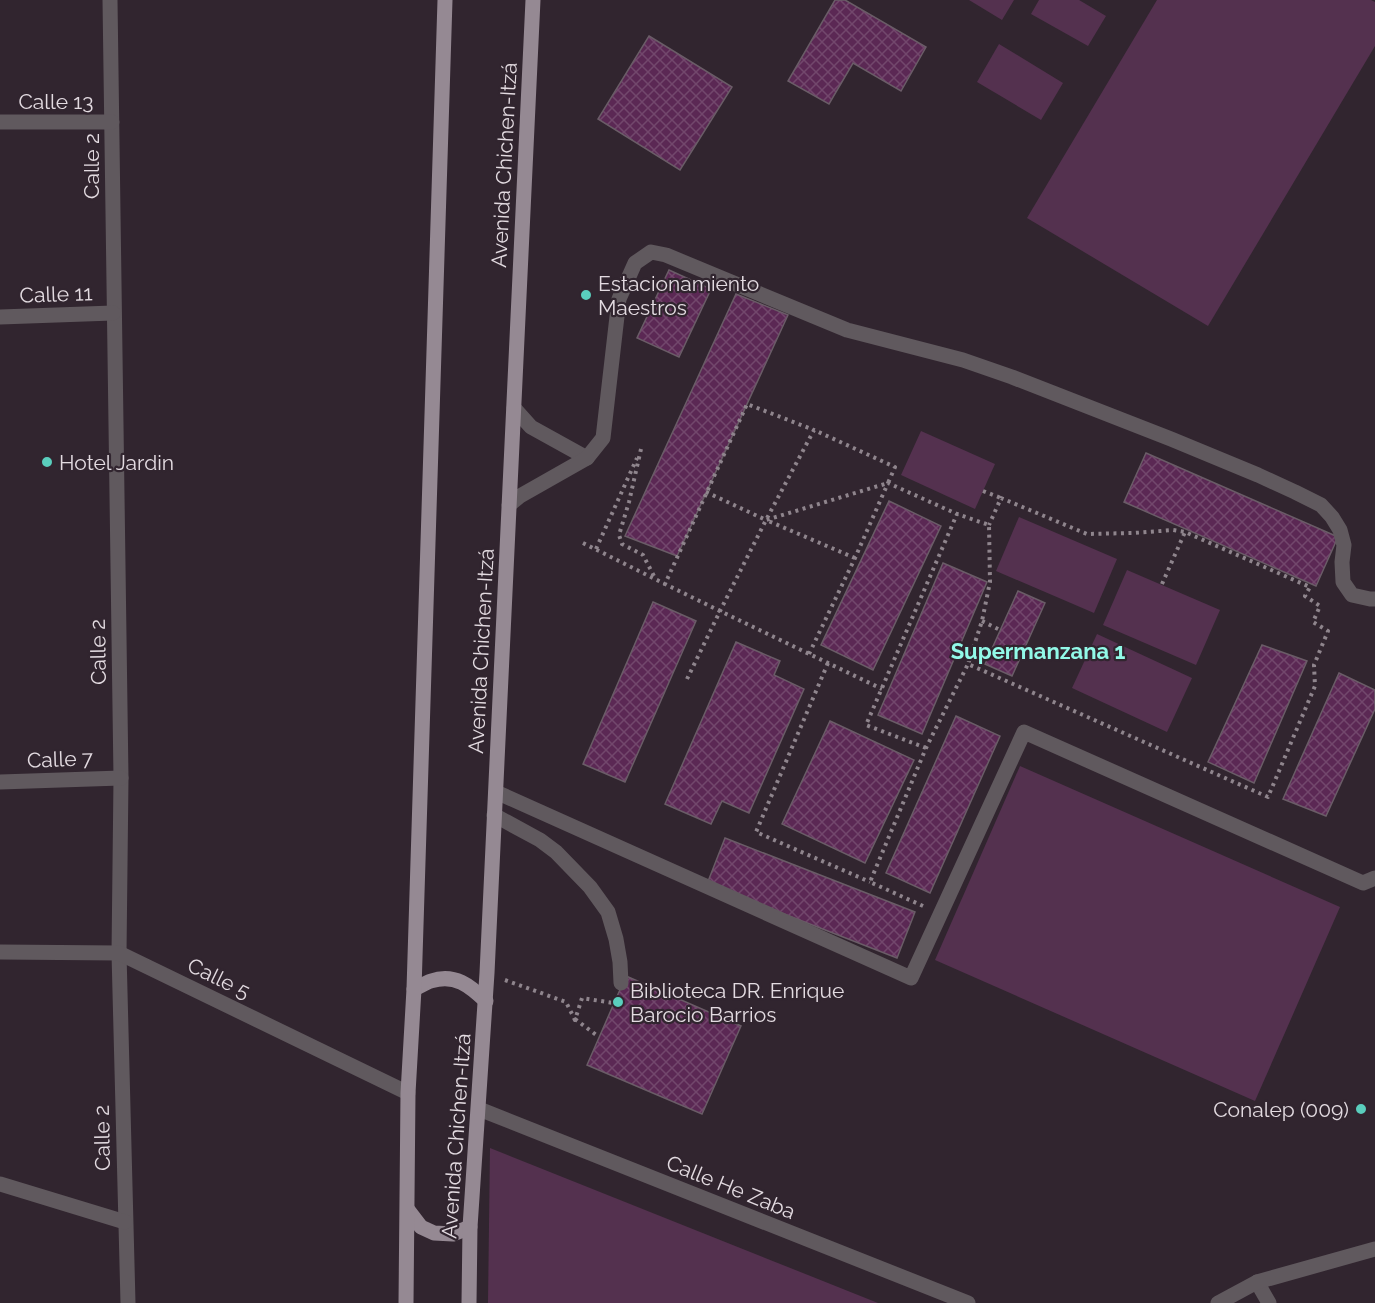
<svg xmlns="http://www.w3.org/2000/svg" width="1375" height="1303" font-family="Raleway,sans-serif">
<style>
.green{fill:#54314f}
.building{fill:url(#building-cross-hatch);stroke:#6a5c67;stroke-width:1.5}
.lines{fill:none;stroke-linecap:round;stroke-linejoin:round}
.path{stroke:#8f858d;stroke-width:4;stroke-dasharray:3 4.5;stroke-linecap:butt}
.minor{stroke:#60595e;stroke-width:15}
.major{stroke:#958993;stroke-width:15}
.poi-dot{fill:#5acebd;stroke:#31252f;stroke-width:2}
.labels{text-anchor:middle;dominant-baseline:central;stroke-width:4.5;stroke-linejoin:round;paint-order:stroke}
.street-label{font-size:21px;fill:#e3dbe1;stroke:#31252f}
.poi-label{font-size:21px;fill:#e3dbe1;stroke:#31252f;text-anchor:start}
.neighbourhood-label{font-size:22px;font-weight:bold;fill:#92f9e8;stroke:#31252f}
</style>
<defs>
<pattern id="building-cross-hatch" width="8" height="8" patternUnits="userSpaceOnUse" patternTransform="scale(1.5)"><rect width="8" height="8" fill="#5b2854"/><path d="M0 0l8 8M0 8l8-8" fill="none" stroke="#72476c"/></pattern>
</defs>
<rect width="100%" height="100%" fill="#31252f"/>
<!-- green -->
<g class="green">
<polygon points="969,0 1014,0 1002,20"/>
<polygon points="1039,0 1079,0 1106,16 1088,46 1031,14"/>
<polygon points="1157,0 1371,0 1375,2 1375,46 1208,326 1027,218"/>
<polygon points="999,44 1063,83 1041,120 977,82"/>
<polygon points="921,431 995,464 975,509 901,475"/>
<polygon points="1019,517 1117,559 1094,613 996,571"/>
<polygon points="1127,570 1220,610 1196,665 1103,625"/>
<polygon points="1097,634 1192,678 1167,732 1072,688"/>
<polygon points="1020,766 1340,907 1255,1101 935,960"/>
<polygon points="490,1148 878,1303 488,1303"/>
</g>
<!-- building -->
<g class="building">
<polygon points="835,0 845,0 926,47 901,91 853,63 829,104 788,81"/>
<polygon points="649,36 732,87 680,170 598,119"/>
<polygon points="669,270 711,289 679,357 637,338"/>
<polygon points="736,294 788,315 677,556 625,536"/>
<polygon points="1146,453 1338,537 1316,586 1124,502"/>
<polygon points="889,501 941,526 873,670 821,645"/>
<polygon points="943,563 987,582 922,734 878,715"/>
<polygon points="1018,591 1045,603 1012,676 985,664"/>
<polygon points="653,602 696,621 625,782 583,764"/>
<polygon points="736,642 780,661 774,675 804,689 749,813 722,801 711,824 665,804"/>
<polygon points="1262,645 1307,661 1254,783 1208,762"/>
<polygon points="1339,673 1375,690 1375,709 1326,816 1283,799"/>
<polygon points="956,716 1000,736 930,893 886,873"/>
<polygon points="830,721 914,760 865,863 782,824"/>
<polygon points="725,838 915,912 897,958 707,884"/>
<polygon points="626,976 741,1026 702,1114 587,1065"/>
</g>
<g class="lines">
<!-- path -->
<g class="path">
<polyline points="641,449 629,502 619,535 622,544 643,555 655,578"/>
<polyline points="983,491 1001,498"/>
<polyline points="706,492 766,520"/>
<polyline points="583,543 665,584"/>
<polyline points="596,549 637,458"/>
<polyline points="855,558 766,520 888,483 895,467 814,430 766,520 720,611 882,689"/>
<polyline points="1162,584 1185,532"/>
<polyline points="982,621 1000,630"/>
<polyline points="809,654 855,558 888,483 957,514 989,525 990,582 982,621 968,664"/>
<polyline points="828,663 756,832 870,882"/>
<polyline points="687,679 720,611 665,584 747,404 814,430"/>
<polyline points="926,748 866,725 957,514"/>
<polyline points="923,906 870,882 926,748 968,664 1268,797 1315,686 1314,665 1328,631 1313,622 1320,606 1305,596 1310,587 1185,532 1173,530 1134,533 1087,534 1001,498 989,525"/>
<polyline points="505,980 566,1002 575,1020 582,998 613,1003"/>
<polyline points="575,1019 599,1037"/>
</g>
<!-- minor -->
<g class="minor">
<polyline points="110,0 121,778 119,953 128,1303"/>
<polyline points="0,122 112,122"/>
<polyline points="0,317 113,313"/>
<polyline points="514,408 531,427 587,458"/>
<polyline points="509,505 520,496 587,458 603,438 619,299 635,263 651,252 666,255 847,330 963,360 1012,377 1171,439 1258,475 1295,492 1321,505 1332,517 1340,530 1344,545 1342,562 1343,582 1352,595 1370,599 1375,599"/>
<polyline points="0,782 121,778"/>
<polyline points="496,792 911,978 1024,732 1363,883 1375,878"/>
<polyline points="494,815 540,840 556,852 590,887 608,912 616,939 620,962 621,983"/>
<polyline points="0,952 119,953 408,1093"/>
<polyline points="479,1109 968,1303"/>
<polyline points="0,1184 125,1222"/>
<polyline points="1257,1282 1269,1303"/>
<polyline points="1218,1303 1257,1282 1375,1249"/>
</g>
<!-- major -->
<g class="major">
<path d="M414,989c5,-2 11,-6 17,-8 24,-8 39,5 55,20"/>
<polyline points="408,1210 421,1227 434,1233 453,1234 470,1227"/>
<polyline points="406,1303 408,1093 414,989 445,0"/>
<polyline points="469,1303 470,1227 487,973 533,0"/>
</g>
</g>
<!-- markers -->
<g class="poi-dot">
<circle cx="586" cy="295" r="6"/>
<circle cx="47" cy="462" r="6"/>
<circle cx="618" cy="1002" r="6"/>
<circle cx="1361" cy="1109" r="6"/>
</g>
<g class="labels">
<!-- street labels -->
<g class="street-label">
<text x="56" y="101">Calle 13</text>
<text transform="translate(504 165) rotate(-87)">Avenida Chichen-Itzá</text>
<text transform="translate(91 166) rotate(-90)">Calle 2</text>
<text transform="translate(56 294) rotate(-2)">Calle 11</text>
<text transform="translate(481 651) rotate(-87)">Avenida Chichen-Itzá</text>
<text transform="translate(98 652) rotate(-91)">Calle 2</text>
<text transform="translate(60 759) rotate(-2)">Calle 7</text>
<text transform="translate(219 978) rotate(26)">Calle 5</text>
<text transform="translate(456 1136) rotate(-86)">Avenida Chichen-Itzá</text>
<text transform="translate(102 1138) rotate(-91)">Calle 2</text>
<text transform="translate(731 1187) rotate(22)">Calle He Zaba</text>
</g>
<!-- poi labels -->
<g class="poi-label">
<text x="598" y="283">Estacionamiento<tspan x="598" dy="24">Maestros</tspan></text>
<text x="59" y="462">Hotel Jardin</text>
<text x="630" y="990">Biblioteca DR. Enrique<tspan x="630" dy="24">Barocio Barrios</tspan></text>
<text x="1349" y="1109" text-anchor="end">Conalep (009)</text>
</g>
<!-- neighbourhood labels -->
<g class="neighbourhood-label">
<text x="1038" y="651">Supermanzana 1</text>
</g>
</g>
</svg>
